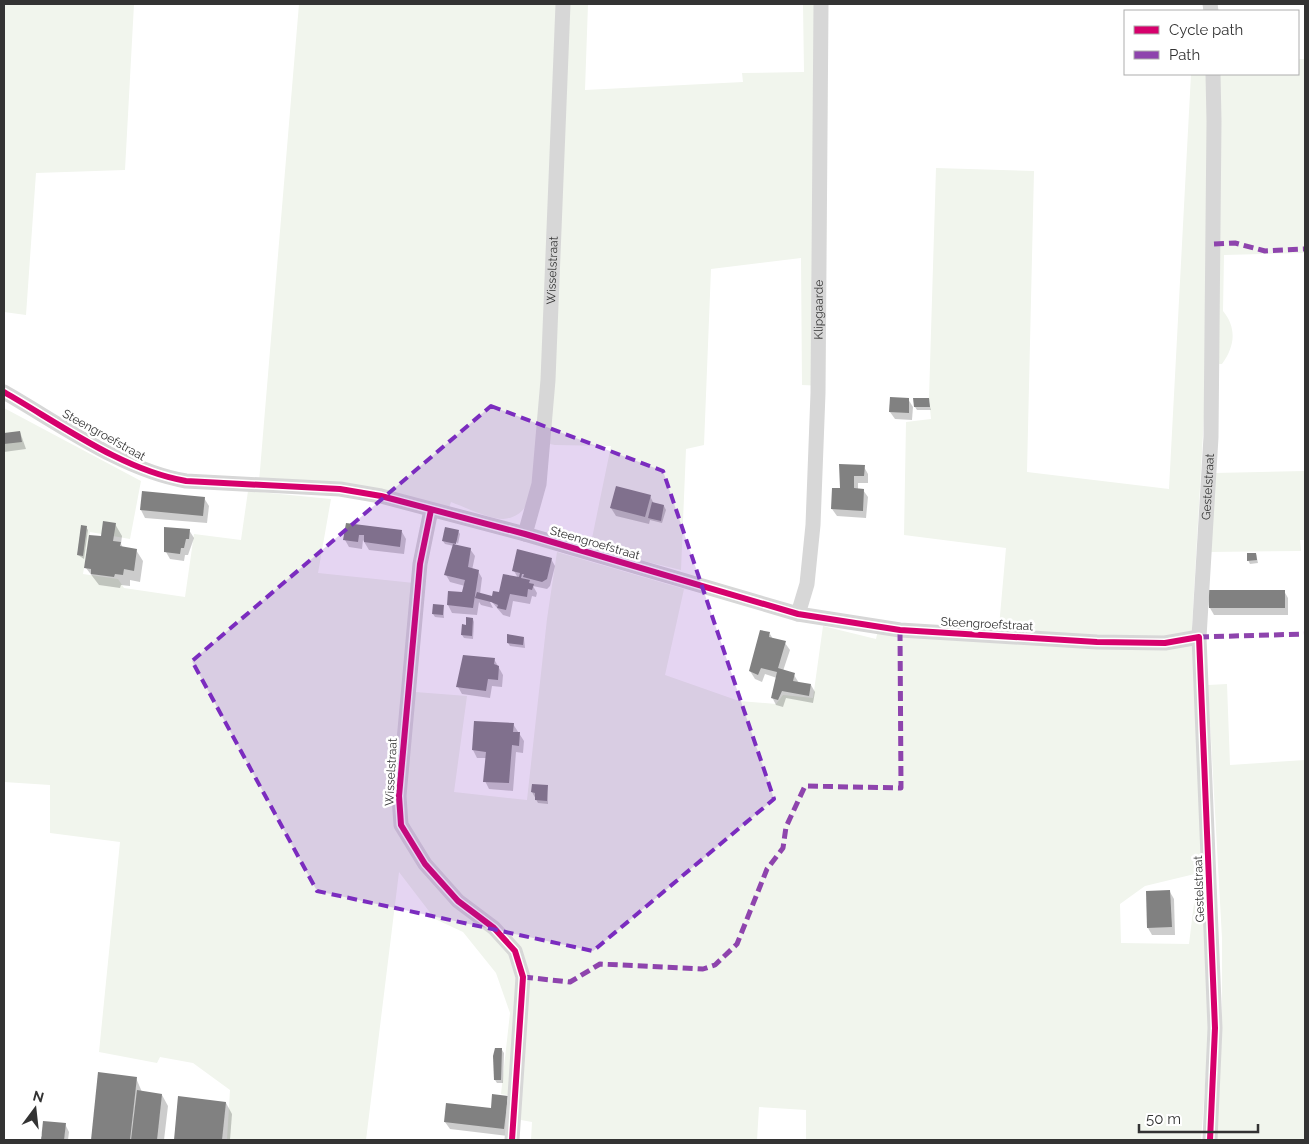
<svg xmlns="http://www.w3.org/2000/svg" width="1309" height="1144" font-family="Raleway,sans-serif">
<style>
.green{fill:#f1f5ed}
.shadow{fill:#0003}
.building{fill:#818181}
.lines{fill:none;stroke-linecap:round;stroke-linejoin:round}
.minor{stroke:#d7d7d7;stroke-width:15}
.quiet{stroke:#8e44ad;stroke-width:5;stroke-dasharray:10 5;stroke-linecap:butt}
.cycleway-casing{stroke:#fff;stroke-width:9}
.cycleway{stroke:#d6006c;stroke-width:6}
.marked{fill:#7b2cbf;fill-opacity:0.2;stroke:#7b2cbf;stroke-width:4;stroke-dasharray:10 6;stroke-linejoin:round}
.labels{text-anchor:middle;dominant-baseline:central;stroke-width:5;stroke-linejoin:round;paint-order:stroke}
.street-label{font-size:12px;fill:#333;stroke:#fff}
</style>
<rect width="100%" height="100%" fill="#fff"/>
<!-- green -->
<g class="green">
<polygon points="4,4 134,4 125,170 36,173 26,315 4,312"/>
<path d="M299,4h289l-3,86 158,-8 -1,-9 62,-1 -1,-68h25l-3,382 -23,-1 -1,-127 -90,11 -7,176 -18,4 -5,121 -91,-22 21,-102 -56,-1 -15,-3c-3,25 -2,75 -37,77 -13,0 -39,-12 -52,-17l-3,9 -189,-29z"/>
<path d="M1298,59h7v194l-81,2 -1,56c14,17 12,35 -1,53h-15l-15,263 11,245 -58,14 -25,18 1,39 68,1 5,-41 11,-2 4,131 -8,108h-395v-30l-47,-3 -2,33h-226l1,-18 -22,-4 3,-22 -12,-2 9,-81 -14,-40 -33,-41 -28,-13 -36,-47 -33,268h-139l3,-50 -37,-27 -33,-6 -3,6 -58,-11 21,-210 -70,-9v-48l-46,-3v-374l137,73 -11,58 -40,-7 -7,42 35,5 6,9 61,9 9,-63 47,6 7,-49 83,8 -13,74 96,10 -12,108 65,5 -13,96 73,8 20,-181 10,-67 127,37 -19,86 74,26 37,3 7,-9 30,3 10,-72 53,13 2,-9 120,8 8,-90 -102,-13 2,-113 25,-3 -2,-21 7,-230 98,3 -7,301 142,17 22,-415h107z"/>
<polygon points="1305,471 1305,540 1300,540 1301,551 1209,552 1214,473"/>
<polygon points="1227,684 1230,765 1305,760 1305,1140 1216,1140 1222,1030 1222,938 1208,685"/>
</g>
<!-- shadow -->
<g class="shadow">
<polygon points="908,399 913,407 912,420 895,419 890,412"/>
<polygon points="928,400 931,410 917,410 915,407"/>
<polygon points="20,432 26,449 4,452 4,435"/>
<polygon points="841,465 864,467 868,474 868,483 858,483 858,489 863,490 868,497 866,518 837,516 832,509 841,489"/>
<polygon points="143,492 204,498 209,506 207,523 145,518 141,510"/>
<polygon points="650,496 654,504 664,506 666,510 662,523 650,520 649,524 616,516 611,508"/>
<polygon points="115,524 122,536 121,544 123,548 136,550 143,561 140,582 130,580 130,586 121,585 120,588 99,585 86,568 102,538"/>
<polygon points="347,524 402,532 406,539 404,554 369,550 363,540 362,549 349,547 345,540"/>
<polygon points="86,527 88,530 84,559 78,555"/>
<polygon points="189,530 194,538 188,555 185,555 184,561 170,559 166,552"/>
<polygon points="458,531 460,534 458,544 454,538 452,539 456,546 470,549 475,556 472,570 478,571 482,578 480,594 493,597 518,578 514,571 551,559 555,566 550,586 547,589 533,586 537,593 536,597 532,596 530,604 513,601 510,617 503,615 492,602 490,602 493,608 481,605 479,602 477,615 452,613 448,605 463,593 465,586 450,582 446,575 454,546 445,544 443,541"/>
<polygon points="1304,540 1305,540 1305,552 1304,550"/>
<polygon points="1256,554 1258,563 1250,564 1248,560"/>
<polygon points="1284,591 1288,598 1288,615 1214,615 1210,608"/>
<polygon points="443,606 444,618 435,617 433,614"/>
<polygon points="473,619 474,622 473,639 464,638 462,635"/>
<polygon points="770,634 773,639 785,643 790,650 783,671 794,675 799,683 811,685 815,692 813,703 786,698 783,707 776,705 772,697 777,678 765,674 762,682 755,679 750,671"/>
<polygon points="524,638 525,648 510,646 508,643"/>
<polygon points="494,659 503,675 502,687 492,686 490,698 462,694 458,687"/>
<polygon points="475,722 513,724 524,741 523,753 516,752 513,791 489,789 485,781 486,758 477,758 473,750"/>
<polygon points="547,786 548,804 538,803 532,792"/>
<polygon points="1170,892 1174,899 1175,935 1152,935 1148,928"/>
<polygon points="502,1050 504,1053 503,1083 497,1083 495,1080"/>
<polygon points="99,1073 136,1078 142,1092 162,1095 168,1106 164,1140 92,1140"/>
<polygon points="180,1097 226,1103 232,1114 230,1140 175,1140"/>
<polygon points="511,1104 508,1136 450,1129 445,1122"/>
<polygon points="44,1122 65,1124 69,1132 68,1140 42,1140"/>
</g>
<!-- building -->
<g class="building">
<polygon points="890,397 909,398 909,413 889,412"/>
<polygon points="913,398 929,398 930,407 914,407"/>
<polygon points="20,431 22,442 4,444 4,433"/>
<polygon points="839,464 865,465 864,476 854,476 854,488 864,489 863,511 831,509 832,488 840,488"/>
<polygon points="616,486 651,495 645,517 610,508"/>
<polygon points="142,491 205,497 203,516 140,510"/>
<polygon points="652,502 664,505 661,521 648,518"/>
<polygon points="103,521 116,523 113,541 121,542 120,546 137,549 134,571 124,569 123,575 115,574 114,577 91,574 91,569 84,568 89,535 101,536"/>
<polygon points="346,523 402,530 400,547 364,542 364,535 359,535 358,542 343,540"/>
<polygon points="81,525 87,526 83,556 77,555"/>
<polygon points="164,527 190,529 189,539 186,539 184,548 181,548 180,554 164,552"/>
<polygon points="445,527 459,530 456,544 442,541"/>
<polygon points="453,544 471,548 468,567 479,570 473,608 447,605 448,591 462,592 465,580 444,575"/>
<polygon points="517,549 552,558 547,579 542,582 523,577 524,574 522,574 521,578 530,580 529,583 534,584 532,590 528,589 527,597 510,594 506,610 497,608 498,605 491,602 475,598 477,592 492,596 493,591 499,592 503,574 519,577 520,573 512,571"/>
<polygon points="1247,553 1256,553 1257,560 1247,561"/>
<polygon points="1208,590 1285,590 1285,608 1209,608"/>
<polygon points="433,604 444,605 443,615 432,614"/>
<polygon points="466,617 473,618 472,636 461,635 462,624 466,625"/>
<polygon points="760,630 770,632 769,637 786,641 778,668 795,673 793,681 811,684 809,696 782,691 778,700 771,698 777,672 761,668 758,675 749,671"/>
<polygon points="507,634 524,637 523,645 507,643"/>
<polygon points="463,655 495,658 494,664 499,666 498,680 488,679 486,691 456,687"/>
<polygon points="474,721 514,723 513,732 520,732 519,746 512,745 509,783 483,782 486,752 472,750"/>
<polygon points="532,784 548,785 547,801 535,800 535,793 531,792"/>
<polygon points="1170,890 1172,927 1147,928 1146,891"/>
<polygon points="495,1048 502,1048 501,1080 494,1080 493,1056"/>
<polygon points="98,1072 137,1077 130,1140 91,1140"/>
<polygon points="137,1090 162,1094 157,1140 131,1140"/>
<polygon points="492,1094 508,1096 504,1129 444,1122 446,1103 491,1108"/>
<polygon points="178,1096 226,1102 222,1140 174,1140"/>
<polygon points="43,1121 66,1123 64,1140 41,1140"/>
</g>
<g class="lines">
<!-- minor -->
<g class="minor">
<polyline points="1210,4 1211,11"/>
<path d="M4,392c56,32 118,78 182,89l154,8 41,7 144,38 273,80 102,16 197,12 68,1 34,-6"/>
<polyline points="431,510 420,564 399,796 401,825 425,864 458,901 494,928 515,951 523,977 512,1140"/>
<path id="s1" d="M525,534l14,-50 9,-104 15,-376"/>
<path id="s2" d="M798,614l9,-30 6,-59 5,-132 3,-389"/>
<path id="s3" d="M1210,1140l5,-112 -16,-391 12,-200 3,-316 -1,-47"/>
</g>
<!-- quiet -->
<g class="quiet">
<polyline points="1214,244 1235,243 1265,251 1305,249"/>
<polyline points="1199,637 1305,634"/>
<polyline points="523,977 570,982 600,964 703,969 715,965 737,944 767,869 783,848 786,827 805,786 901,788 900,630"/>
</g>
<!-- cycleway casing -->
<g class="cycleway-casing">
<g id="cycleway">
<path d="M4,392c56,32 118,78 182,89l154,8 41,7 144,38 273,80 102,16 197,12 68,1 34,-6 16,391 -5,112"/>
<polyline points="431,510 420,564 399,796 401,825 425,864 458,901 494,928 515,951 523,977 512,1140"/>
</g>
</g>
<!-- cycleway -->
<use href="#cycleway" class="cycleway"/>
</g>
<!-- marked area -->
<path class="marked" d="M491,406l172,65 111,328 -181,152 -276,-60 -125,-230z"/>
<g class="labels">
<!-- street labels -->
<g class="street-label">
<text stroke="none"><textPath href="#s1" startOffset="266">Wisselstraat</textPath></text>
<text stroke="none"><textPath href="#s2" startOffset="306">Klipgaarde</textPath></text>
<text transform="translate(104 435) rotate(29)">Steengroefstraat</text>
<text stroke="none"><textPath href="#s3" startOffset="654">Gestelstraat</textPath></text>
<text transform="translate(595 543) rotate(16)">Steengroefstraat</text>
<text transform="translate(987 624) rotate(3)">Steengroefstraat</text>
<text transform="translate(391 772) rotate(-87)">Wisselstraat</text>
<text transform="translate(1199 889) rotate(-92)">Gestelstraat</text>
</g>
</g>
<!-- border -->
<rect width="1309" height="1144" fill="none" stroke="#333333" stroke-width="10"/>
<!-- legend -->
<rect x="1124" y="10" width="175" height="65" fill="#ffffff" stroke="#adadad"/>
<rect x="1134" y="26" width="25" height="8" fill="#d6006c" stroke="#adadad"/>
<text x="1169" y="35" font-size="15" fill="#333333">Cycle path</text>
<rect x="1134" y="51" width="25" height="8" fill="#8e44ad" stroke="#adadad"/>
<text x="1169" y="60" font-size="15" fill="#333333">Path</text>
<!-- north arrow -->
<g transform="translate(35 1109) rotate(15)" stroke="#ffffff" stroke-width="4" paint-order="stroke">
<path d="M0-4L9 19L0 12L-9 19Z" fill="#333333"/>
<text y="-8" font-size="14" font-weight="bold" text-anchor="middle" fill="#333333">N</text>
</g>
<!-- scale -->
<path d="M1139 1124v8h119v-8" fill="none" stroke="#333333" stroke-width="2.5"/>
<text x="1146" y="1124" font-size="15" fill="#333333" stroke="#ffffff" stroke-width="4" paint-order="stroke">50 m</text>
</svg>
